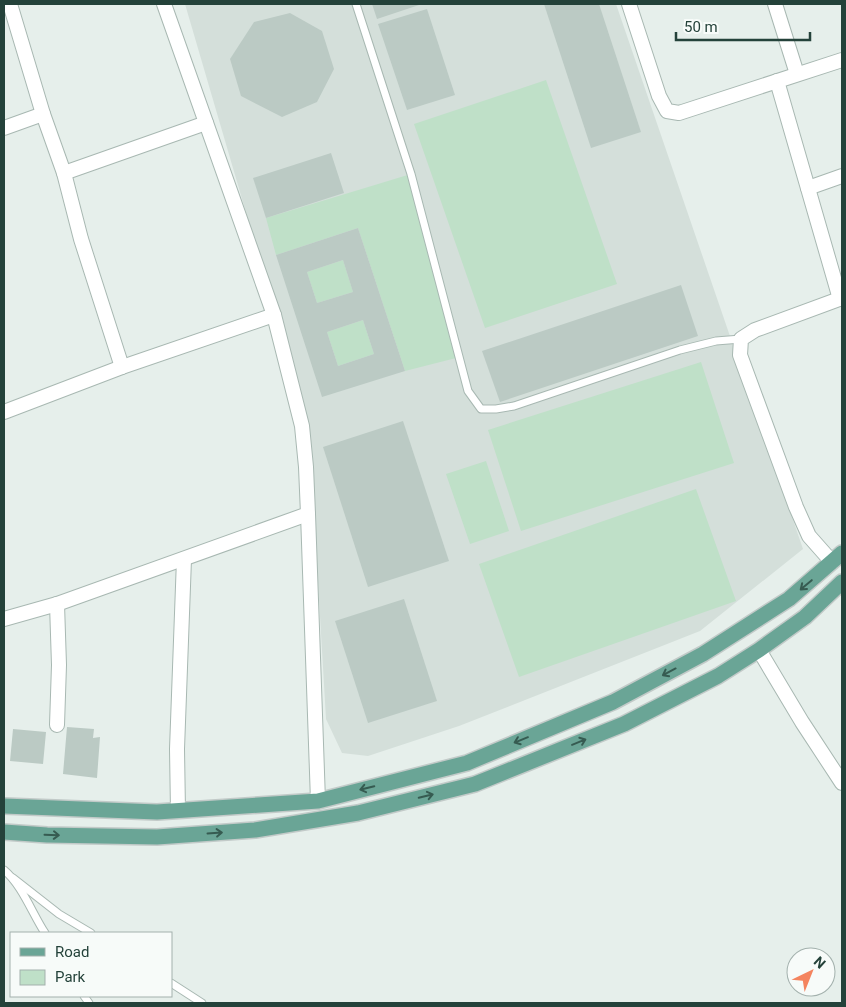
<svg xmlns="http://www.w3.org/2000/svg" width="846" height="1007" font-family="Roboto,sans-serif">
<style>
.built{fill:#d4dfda}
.green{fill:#bfe0c8}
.building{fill:#bbcac4;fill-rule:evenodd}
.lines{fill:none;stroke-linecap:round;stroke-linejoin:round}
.service-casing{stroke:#a8b8b2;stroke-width:9}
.minor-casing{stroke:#a8b8b2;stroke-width:16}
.primary-casing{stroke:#c2cac8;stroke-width:18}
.service{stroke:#fff;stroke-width:7}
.minor{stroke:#fff;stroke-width:14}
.primary{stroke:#6aa596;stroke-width:15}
.oneway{stroke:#365b51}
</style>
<rect width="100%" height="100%" fill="#e6efeb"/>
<!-- built -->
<polygon class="built" points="185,4 616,4 803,549 700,631 459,726 368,756 342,753 326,719 309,428"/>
<!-- green -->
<g class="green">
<polygon points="546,80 617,284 485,328 414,124"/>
<polygon points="411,174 460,357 405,371 358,228 276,255 266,218"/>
<polygon points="343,260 353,292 317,303 307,272"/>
<polygon points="363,320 374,354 338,366 327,332"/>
<polygon points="701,362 734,463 521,531 488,430"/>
<polygon points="486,461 509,531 470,544 446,474"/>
<polygon points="696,489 736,601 519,677 479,564"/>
</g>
<!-- building -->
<g class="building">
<polygon points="372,4 422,4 377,19"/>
<polygon points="544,4 599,4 641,132 591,148"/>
<polygon points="427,9 455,95 407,110 378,24"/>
<polygon points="290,13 322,31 334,69 317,102 282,117 241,96 230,59 254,22"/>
<polygon points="331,153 344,193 266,218 253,178"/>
<path d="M358,228l47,143 -83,26 -46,-142zM343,260l10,32 -36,11 -10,-31zM363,320l11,34 -36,12 -11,-34z"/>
<polygon points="681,285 698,336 500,402 482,351"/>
<polygon points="403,421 449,561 368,587 323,447"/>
<polygon points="404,599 437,701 368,723 335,621"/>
<polygon points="67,727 94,729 93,738 100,737 97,778 63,774"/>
<polygon points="13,729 46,732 43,764 10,761"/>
</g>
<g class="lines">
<!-- service casing -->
<g class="service-casing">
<g id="service">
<polyline points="356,4 411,174 468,391 481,409 496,409 514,406 680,350 716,341 741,339"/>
<path d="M4,870c18,15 28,43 41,63"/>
<polyline points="13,878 59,914 91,933"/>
<polyline points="171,983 202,1003"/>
<polyline points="84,996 89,1003"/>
</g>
</g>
<!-- minor casing -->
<g class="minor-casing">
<g id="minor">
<polyline points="10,4 43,114 64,173 81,239 122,367"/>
<polyline points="629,4 659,96 667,111 679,113 842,60"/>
<polyline points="775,4 797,74"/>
<polyline points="777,81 840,299"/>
<polyline points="4,128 43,114"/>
<polyline points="64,173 206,123"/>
<polyline points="808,188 842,176"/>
<polyline points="4,412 122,367 274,315"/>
<polyline points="308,514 318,801"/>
<polyline points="832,562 809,536 796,507 740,355 741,339 755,330 842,298"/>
<polyline points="57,604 59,665 57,725"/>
<polyline points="4,619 57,604 308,514 306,467 302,426 274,315 164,4"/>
<polyline points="759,650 802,722 842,783"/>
<polyline points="178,811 177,749 184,559"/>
</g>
</g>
<!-- primary casing -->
<g class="primary-casing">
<g id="primary">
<polyline points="4,806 157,812 318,801 467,763 613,702 703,654 789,599 842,553"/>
<polyline points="4,832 47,835 157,837 255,830 358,813 475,784 624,724 718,676 759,650 805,617 842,582"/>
</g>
</g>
<!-- service -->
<use href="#service" class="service"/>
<!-- minor -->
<use href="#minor" class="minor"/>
<!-- primary -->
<use href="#primary" class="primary"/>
</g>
<!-- one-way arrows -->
<defs><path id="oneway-shaft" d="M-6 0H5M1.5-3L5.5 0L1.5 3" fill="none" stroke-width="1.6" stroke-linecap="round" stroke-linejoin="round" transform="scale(1.25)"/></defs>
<g class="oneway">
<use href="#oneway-shaft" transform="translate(806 585) rotate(140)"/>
<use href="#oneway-shaft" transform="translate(669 672) rotate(152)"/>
<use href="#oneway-shaft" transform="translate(521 740) rotate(158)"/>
<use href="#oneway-shaft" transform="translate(579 742) rotate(-22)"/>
<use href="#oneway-shaft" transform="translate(367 788) rotate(166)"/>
<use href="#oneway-shaft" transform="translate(426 796) rotate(-14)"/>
<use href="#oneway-shaft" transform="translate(215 833) rotate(-4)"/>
<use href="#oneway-shaft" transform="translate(52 835) rotate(2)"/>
</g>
<!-- border -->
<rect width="846" height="1007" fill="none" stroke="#24423a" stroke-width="10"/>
<!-- legend -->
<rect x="10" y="932" width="162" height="65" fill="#f7fbf9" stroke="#a3b1ad"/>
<rect x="20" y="948" width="25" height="8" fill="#6aa596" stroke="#a3b1ad"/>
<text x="55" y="957" font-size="15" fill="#24423a">Road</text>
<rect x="20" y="970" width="25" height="15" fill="#bfe0c8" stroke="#a3b1ad"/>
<text x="55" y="982" font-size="15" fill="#24423a">Park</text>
<!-- north arrow -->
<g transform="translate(811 972) rotate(43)"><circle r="24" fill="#f7fbf9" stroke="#a3b1ad"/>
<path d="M0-4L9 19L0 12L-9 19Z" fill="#f4845f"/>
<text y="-8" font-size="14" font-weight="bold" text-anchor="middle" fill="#24423a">N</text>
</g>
<!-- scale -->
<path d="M676 32v8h134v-8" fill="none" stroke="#24423a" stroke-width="2.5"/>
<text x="684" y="32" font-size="15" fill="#24423a" stroke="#f7fbf9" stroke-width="4" paint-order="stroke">50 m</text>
</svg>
